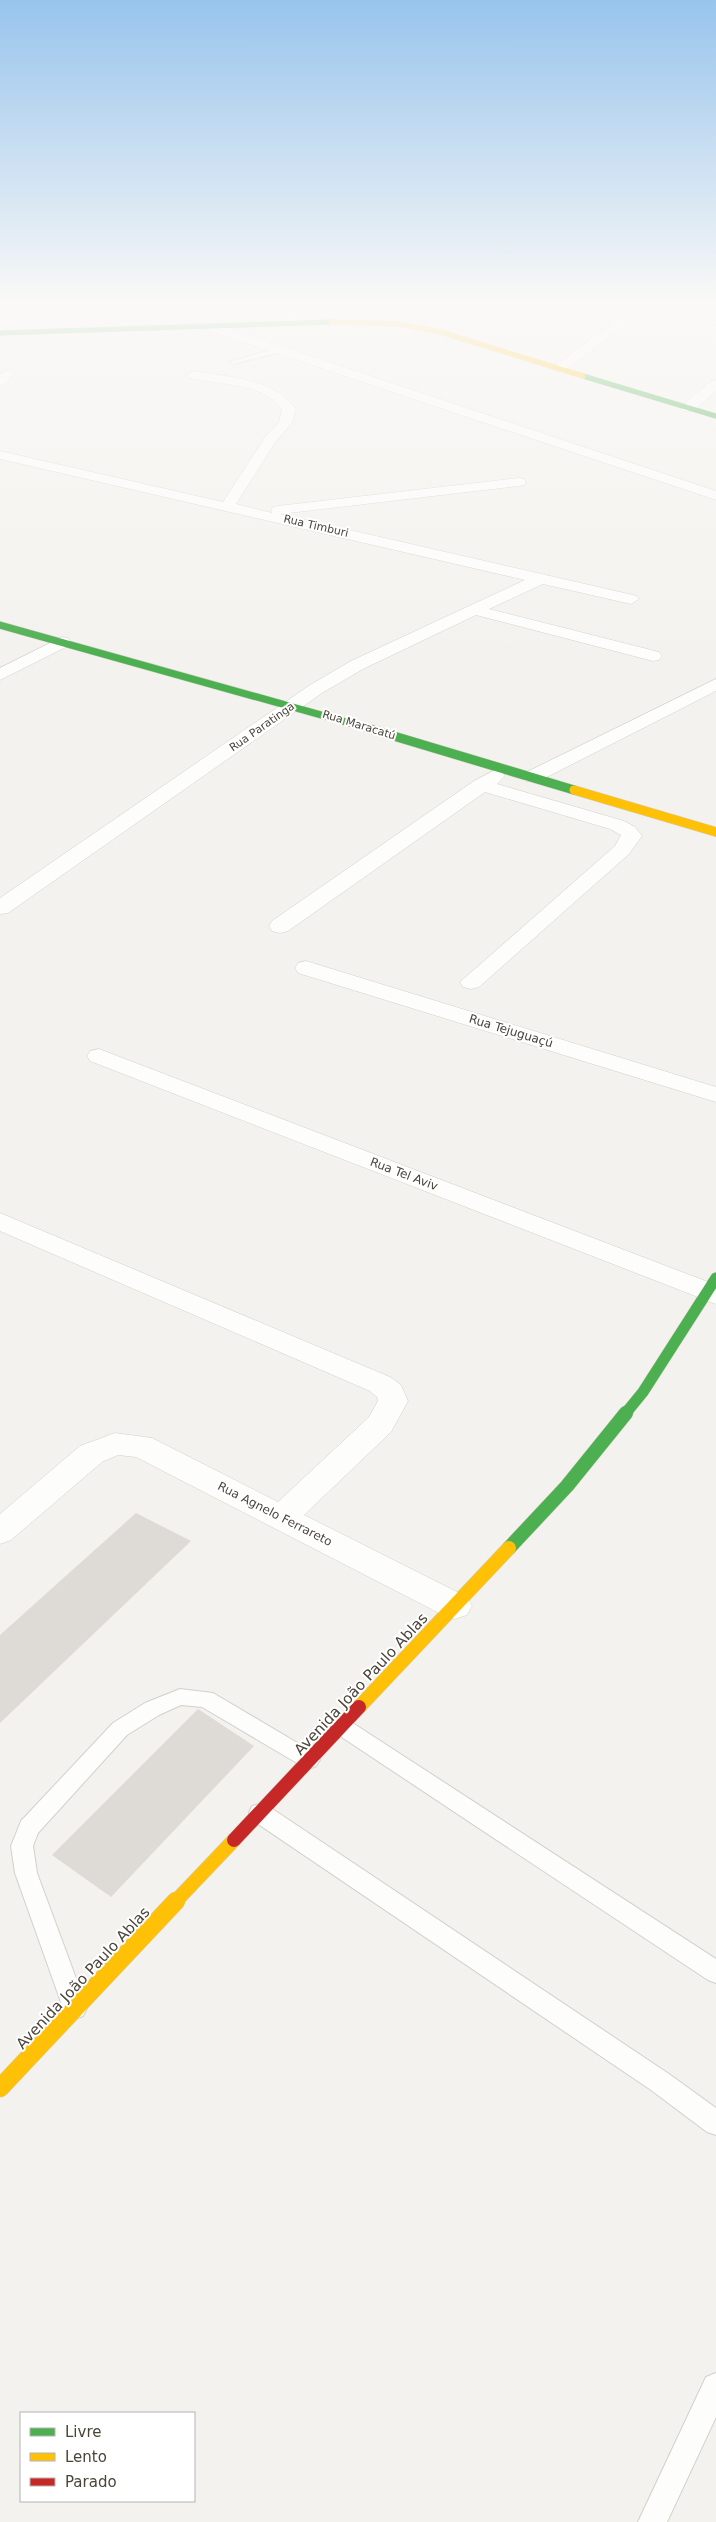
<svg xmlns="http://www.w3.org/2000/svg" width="716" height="2522" font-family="'DejaVu Sans',sans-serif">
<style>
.building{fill:#dedbd6}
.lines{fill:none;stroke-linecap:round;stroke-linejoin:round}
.lane-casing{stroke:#d2d0cb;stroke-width:2}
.street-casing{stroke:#d2d0cb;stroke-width:1}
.fast-far4-casing{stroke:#d3cfc5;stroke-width:5.5}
.fast-far3-casing{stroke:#d3cfc5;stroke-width:8}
.fast-far2-casing{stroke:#d3cfc5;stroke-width:10}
.fast-far1-casing{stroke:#d3cfc5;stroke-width:12}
.fast-casing{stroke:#d3cfc5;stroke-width:15}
.slow-far3-casing{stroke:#d3cfc5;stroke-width:5.5}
.slow-far2-casing{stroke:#d3cfc5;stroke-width:10}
.slow-far1-casing{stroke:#d3cfc5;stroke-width:15}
.slow-casing{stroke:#d3cfc5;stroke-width:19}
.jam-casing{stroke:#d3cfc5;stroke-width:15}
.lane{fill:#fdfdfc;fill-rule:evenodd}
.street{fill:#fdfdfc;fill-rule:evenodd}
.fast-far4{stroke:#4caf50;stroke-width:5}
.fast-far3{stroke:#4caf50;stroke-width:7}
.fast-far2{stroke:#4caf50;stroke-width:9}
.fast-far1{stroke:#4caf50;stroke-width:11}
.fast{stroke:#4caf50;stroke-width:14}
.slow-far3{stroke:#ffc107;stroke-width:5}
.slow-far2{stroke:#ffc107;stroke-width:9}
.slow-far1{stroke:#ffc107;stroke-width:14}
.slow{stroke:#ffc107;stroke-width:18}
.jam{stroke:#c62828;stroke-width:14}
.labels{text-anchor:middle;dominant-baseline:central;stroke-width:4;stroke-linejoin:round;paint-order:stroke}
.far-street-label{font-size:11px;fill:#4b4439;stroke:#fff}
.street-label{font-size:12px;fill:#4b4439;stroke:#fff}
.near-street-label{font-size:15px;fill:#4b4439;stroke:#fff}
</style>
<rect width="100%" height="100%" fill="#f4f2ee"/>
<!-- building -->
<g class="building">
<polygon points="136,1513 191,1541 0,1723 0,1635"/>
<polygon points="198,1709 254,1746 111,1897 52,1855"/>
</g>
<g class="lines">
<!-- lane casing -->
<g class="lane-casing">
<g id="lane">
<polygon points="281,347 284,351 233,364 229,362"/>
<polygon points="180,1689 213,1693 316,1754 320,1760 316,1766 309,1769 302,1766 202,1707 181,1705 159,1715 127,1735 38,1833 33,1846 37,1873 87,2008 83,2016 75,2019 67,2016 63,2008 15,1873 11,1846 21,1821 113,1723 145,1703"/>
<polygon points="341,1717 348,1720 716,1959 716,1983 708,1980 334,1732 331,1726 334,1720"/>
<polygon points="260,1804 268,1806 669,2074 716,2108 716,2135 707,2132 651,2090 252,1820 249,1813 252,1806"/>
<polygon points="716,2373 716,2417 667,2522 638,2522 706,2377"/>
</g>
</g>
<!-- street casing -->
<g class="street-casing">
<g id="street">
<polygon points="293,305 305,305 299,317 303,323 301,326 293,326 287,317"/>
<polygon points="637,305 651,305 564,371 556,371 554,368 556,365"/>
<polygon points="211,323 716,491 716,500 207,330 205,327"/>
<polygon points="8,370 14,374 5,384 0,385 0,374"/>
<path d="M193,371c35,6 81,7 103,38l-4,14 -16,18 -40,63 36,9 -1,-3 2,-3 5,-1 241,-28 5,1 2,3 -2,3 -5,1 -239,28 357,82 2,3 -8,5 -88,-20 -54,25 170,43 3,4 -3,4 -6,1 -177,-46 -113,54 -41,24 -314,220 -8,1v-16l310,-213 41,-24 174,-81 -525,-121v-8l223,51 43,-66 13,-14 3,-13c-20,-27 -63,-24 -93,-31l-2,-3z"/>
<polygon points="716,380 716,391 693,411 683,411 681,408 683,405 711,381"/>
<polygon points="62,637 68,638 71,642 68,646 0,680 0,668"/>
<polygon points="716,679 716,691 539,781 525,781 522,777 525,773"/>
<polygon points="495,770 502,772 505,776 497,784 624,821 635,827 642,836 629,854 479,987 471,989 463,987 460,982 615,846 621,835 610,829 485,792 288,931 280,933 272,931 269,926 272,921 474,781"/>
<polygon points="306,961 716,1087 716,1102 298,973 295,968 298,963"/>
<polygon points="99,1049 716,1285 716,1304 90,1061 87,1056 90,1051"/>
<polygon points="0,1213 390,1377 401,1385 408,1401 391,1432 304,1515 467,1597 472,1606 467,1615 455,1619 443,1615 136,1457 118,1455 102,1462 11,1540 0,1544 0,1514 80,1446 115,1433 152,1438 278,1502 369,1417 378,1401 377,1397 370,1391 0,1231"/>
</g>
</g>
<!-- fast-far4 casing -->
<g class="fast-far4-casing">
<g id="fast-far4">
<polyline points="0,333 332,322"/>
<polyline points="583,376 716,416"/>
</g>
</g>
<!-- fast-far3 casing -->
<g class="fast-far3-casing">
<polyline id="fast-far3" points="0,625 371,729"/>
</g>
<!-- fast-far2 casing -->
<g class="fast-far2-casing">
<polyline id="fast-far2" points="367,728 574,790"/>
</g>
<!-- fast-far1 casing -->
<g class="fast-far1-casing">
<polyline id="fast-far1" points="625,1414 643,1392 716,1278"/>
</g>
<!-- fast casing -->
<g class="fast-casing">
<polyline id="fast" points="509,1548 567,1486 626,1413"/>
</g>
<!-- slow-far3 casing -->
<g class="slow-far3-casing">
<polyline id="slow-far3" points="332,322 399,324 444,333 583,376"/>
</g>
<!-- slow-far2 casing -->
<g class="slow-far2-casing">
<polyline id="slow-far2" points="574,790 716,832"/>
</g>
<!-- slow-far1 casing -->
<g class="slow-far1-casing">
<g id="slow-far1">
<polyline points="359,1707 509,1548"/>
<polyline points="175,1902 234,1840"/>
</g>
</g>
<!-- slow casing -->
<g class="slow-casing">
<polyline id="slow" points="0,2088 176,1901"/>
</g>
<!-- jam casing -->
<g class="jam-casing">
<polyline id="jam" points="234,1840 359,1707"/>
</g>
<!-- lane -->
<use href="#lane" class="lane"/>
<!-- street -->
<use href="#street" class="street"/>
<!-- fast-far4 -->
<use href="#fast-far4" class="fast-far4"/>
<!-- fast-far3 -->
<use href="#fast-far3" class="fast-far3"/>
<!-- fast-far2 -->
<use href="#fast-far2" class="fast-far2"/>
<!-- fast-far1 -->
<use href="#fast-far1" class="fast-far1"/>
<!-- fast -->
<use href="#fast" class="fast"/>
<!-- slow-far3 -->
<use href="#slow-far3" class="slow-far3"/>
<!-- slow-far2 -->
<use href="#slow-far2" class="slow-far2"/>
<!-- slow-far1 -->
<use href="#slow-far1" class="slow-far1"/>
<!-- slow -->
<use href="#slow" class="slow"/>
<!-- jam -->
<use href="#jam" class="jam"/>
</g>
<!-- sky -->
<linearGradient id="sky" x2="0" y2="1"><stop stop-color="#98c4ec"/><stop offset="0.46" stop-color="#faf9f7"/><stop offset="1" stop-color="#faf9f7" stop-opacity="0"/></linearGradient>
<rect width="716" height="658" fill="url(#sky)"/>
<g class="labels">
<!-- far-street labels -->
<g class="far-street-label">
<text transform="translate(316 526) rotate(13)">Rua Timburi</text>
<text transform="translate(359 725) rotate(17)">Rua Maracatú</text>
<text transform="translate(262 727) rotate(-35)">Rua Paratinga</text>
</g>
<!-- street labels -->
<g class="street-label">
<text transform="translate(511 1031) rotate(17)">Rua Tejuguaçú</text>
<text transform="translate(404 1174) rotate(21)">Rua Tel Aviv</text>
<text transform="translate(275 1514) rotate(27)">Rua Agnelo Ferrareto</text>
</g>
<!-- near-street labels -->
<g class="near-street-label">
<text transform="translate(361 1684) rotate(-47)">Avenida João Paulo Ablas</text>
<text transform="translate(83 1978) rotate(-47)">Avenida João Paulo Ablas</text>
</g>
</g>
<!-- legend -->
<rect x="20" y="2412" width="175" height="90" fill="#ffffff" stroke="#b7b4b0"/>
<rect x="30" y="2428" width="25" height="8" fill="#4caf50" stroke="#b7b4b0"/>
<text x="65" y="2437" font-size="15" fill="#4b4439">Livre</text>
<rect x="30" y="2453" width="25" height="8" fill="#ffc107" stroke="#b7b4b0"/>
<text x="65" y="2462" font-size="15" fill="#4b4439">Lento</text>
<rect x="30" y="2478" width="25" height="8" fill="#c62828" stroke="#b7b4b0"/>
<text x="65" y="2487" font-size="15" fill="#4b4439">Parado</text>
</svg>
